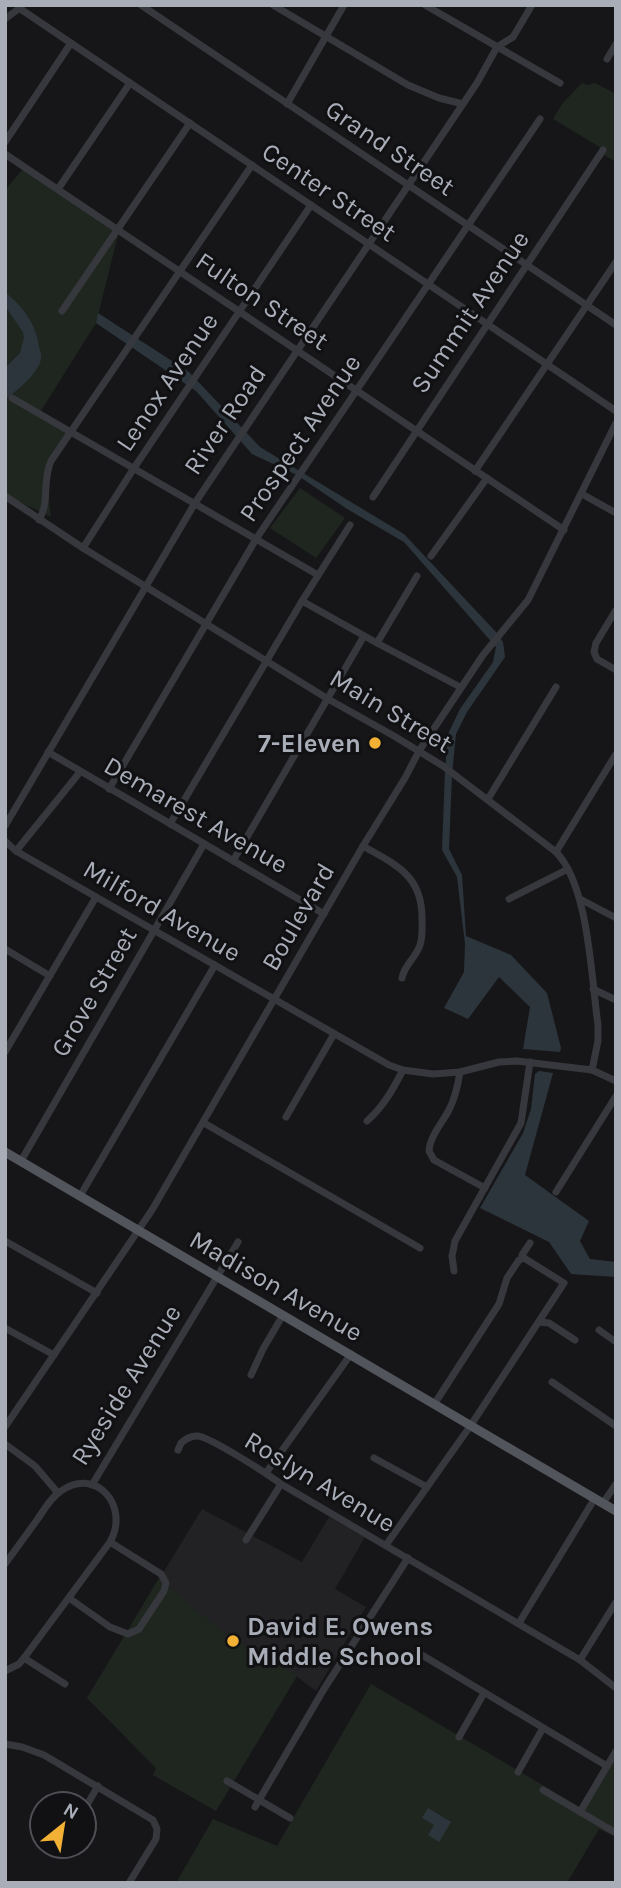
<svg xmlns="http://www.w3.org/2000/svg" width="621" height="1888" font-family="Karla,sans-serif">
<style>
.built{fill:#222225}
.green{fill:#1e261f}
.water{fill:#2c353c}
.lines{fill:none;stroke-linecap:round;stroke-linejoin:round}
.minor{stroke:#37383d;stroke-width:7}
.major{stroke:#53555c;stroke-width:9}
.poi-dot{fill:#f2b134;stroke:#111113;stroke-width:2.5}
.labels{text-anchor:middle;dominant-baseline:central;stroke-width:6;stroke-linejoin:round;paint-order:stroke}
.street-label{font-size:26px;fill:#a8adb8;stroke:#111113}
.poi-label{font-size:26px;font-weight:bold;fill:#a8adb8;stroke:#111113;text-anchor:end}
</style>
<rect width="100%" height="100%" fill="#161618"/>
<!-- built -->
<polygon class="built" points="202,1509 302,1562 329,1517 365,1537 335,1589 366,1607 316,1691 296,1676 216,1811 153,1775 156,1768 87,1698"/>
<!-- green -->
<g class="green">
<polygon points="582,83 588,85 595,83 616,94 616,162 601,153 603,149 553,119 562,104"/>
<polygon points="26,165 120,227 96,323 39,414 68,432 46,471 51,517 5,495 5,188 7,188"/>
<polygon points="300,488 345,518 316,558 270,528"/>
<polygon points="159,1578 221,1631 297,1676 216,1811 153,1775 156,1768 87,1698"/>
<polygon points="371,1684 580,1807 616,1746 616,1837 599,1829 567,1883 176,1883 213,1819 277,1846"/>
</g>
<!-- water -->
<g class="water">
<path d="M5,292c18,15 31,31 34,55 1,3 3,7 2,11 -1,14 -24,33 -36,41v-31l15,-15 4,-15 -1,-6 -18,-26z"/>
<polygon points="98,313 189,372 260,447 404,534 496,632 503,642 505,657 467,712 456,734 452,775 449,849 462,875 466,936 511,955 547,993 561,1048 560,1052 523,1049 530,1007 499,977 468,1019 444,1008 464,972 465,944 457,877 442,850 445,770 448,734 460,709 493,662 496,647 404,542 347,509 297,475 252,454 196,391 96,323"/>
<polygon points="539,1071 553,1073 525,1175 589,1221 580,1241 590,1259 616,1262 616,1277 571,1274 549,1242 480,1208 523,1133 531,1109 535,1074"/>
<polygon points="428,1808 451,1822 439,1842 428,1835 434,1825 422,1818"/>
</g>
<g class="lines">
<!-- minor -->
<g class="minor">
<polyline points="141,5 616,325"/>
<polyline points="273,5 408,85 439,98 463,104"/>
<polyline points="425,5 560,83"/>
<polyline points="19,8 616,411"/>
<polyline points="5,19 21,7"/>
<polyline points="607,59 616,44"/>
<polyline points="287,104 344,5"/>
<polyline points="5,142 71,43"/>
<polyline points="5,154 564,530"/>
<polyline points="58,189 130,83"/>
<polyline points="62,311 190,123"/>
<polyline points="12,398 318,575"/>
<polyline points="475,471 616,262"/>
<polyline points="582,494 616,513"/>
<path d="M5,496l78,52 245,151 66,37 49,30 113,86c33,34 35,125 42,173v16l-6,29"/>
<polyline points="373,497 603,150"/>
<path d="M39,520c11,-18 3,-40 12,-59l201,-296"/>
<polyline points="83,548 134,468 311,205"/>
<polyline points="431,556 487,478"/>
<polyline points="302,601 377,643 460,687"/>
<polyline points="616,610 596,643 594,652 597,659 616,670"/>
<polyline points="377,643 417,576"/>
<polyline points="48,752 324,914"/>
<polyline points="109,789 256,539 540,119"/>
<polyline points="488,799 556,687"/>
<polyline points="170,824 302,601 350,525"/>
<polyline points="5,826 195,503 477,83 497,47 513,37 532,5"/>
<polyline points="5,841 16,851 389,1065 403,1070 433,1074 460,1072 499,1062 517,1061 592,1070 616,1081"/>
<path d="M363,846c33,19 59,29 59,72 0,9 1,18 -2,27 -4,13 -16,20 -18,33"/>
<polyline points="16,851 80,772"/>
<polyline points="556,852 616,754"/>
<polyline points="233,861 364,636"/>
<polyline points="509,899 568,869"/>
<polyline points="580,899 616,918"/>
<polyline points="5,949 50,976"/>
<polyline points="593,989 616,1000"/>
<polyline points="5,1052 96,897"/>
<path d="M460,1072c-2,13 -5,26 -11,38 -7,13 -19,26 -20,41l5,9 51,28"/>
<polyline points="286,1117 334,1034"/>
<path d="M367,1121c17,-15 26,-32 36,-51"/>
<polyline points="204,1123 420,1248"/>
<polyline points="21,1161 204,844"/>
<polyline points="556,1192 616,1096"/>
<polyline points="80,1196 215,965"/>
<polyline points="5,1241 97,1293"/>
<polyline points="454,1271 452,1256 455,1241 521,1123 530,1062"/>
<polyline points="539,1322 549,1323 575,1340"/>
<polyline points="5,1328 54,1355"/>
<polyline points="599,1330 616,1342"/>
<polyline points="251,1375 263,1349 283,1315"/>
<polyline points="552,1382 616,1426"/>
<polyline points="435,1403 499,1304 507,1278 519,1260 524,1258 522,1255 530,1243"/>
<polyline points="5,1427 152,1210 363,846 405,778 419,751 483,655 528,600 616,423"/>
<polyline points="5,1444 35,1466 58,1493"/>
<path d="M178,1450l3,-7c5,-4 9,-7 16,-7 12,0 72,39 84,48l299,176 36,28"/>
<polyline points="374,1458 427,1487"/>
<polyline points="266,1473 351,1354"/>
<polyline points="92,1485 238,1242"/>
<polyline points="603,1503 616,1484"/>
<polyline points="246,1540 281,1484"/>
<polyline points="386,1545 471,1425 564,1283 524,1258"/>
<path d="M5,1564c11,-15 21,-29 32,-44 7,-10 13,-22 24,-29 36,-25 69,16 49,51l-86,116 -5,6 -14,7"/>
<polyline points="69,1598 110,1627 128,1634 139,1629 164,1591 166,1583 161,1574 110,1542"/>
<polyline points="519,1623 595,1498"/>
<polyline points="408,1654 422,1655 607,1766"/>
<polyline points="24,1658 65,1684"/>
<polyline points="580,1660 616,1602"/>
<polyline points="459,1737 484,1693"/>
<polyline points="5,1744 22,1747 44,1755 153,1820 157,1829 156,1839 129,1883"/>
<polyline points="518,1772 543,1728"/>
<polyline points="227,1781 290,1818"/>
<polyline points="543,1790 616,1833"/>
<polyline points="255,1807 324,1689 408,1558"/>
<polyline points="84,1810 98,1786"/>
<polyline points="580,1812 616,1751"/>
</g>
<!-- major -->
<polyline class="major" points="5,1152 616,1511"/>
</g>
<!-- markers -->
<g class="poi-dot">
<circle cx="375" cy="743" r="7"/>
<circle cx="233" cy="1641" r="7"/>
</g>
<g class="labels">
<!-- street labels -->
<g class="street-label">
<text transform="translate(390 148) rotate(34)">Grand Street</text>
<text transform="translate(329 192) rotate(34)">Center Street</text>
<text transform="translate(262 301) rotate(34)">Fulton Street</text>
<text transform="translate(470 312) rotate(-56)">Summit Avenue</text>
<text transform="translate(167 382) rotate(-56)">Lenox Avenue</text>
<text transform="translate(225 420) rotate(-56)">River Road</text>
<text transform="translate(300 438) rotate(-56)">Prospect Avenue</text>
<text transform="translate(391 711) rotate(31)">Main Street</text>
<text transform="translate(196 815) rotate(30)">Demarest Avenue</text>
<text transform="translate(162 911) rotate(30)">Milford Avenue</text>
<text transform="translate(298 917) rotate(-60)">Boulevard</text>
<text transform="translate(94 992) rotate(-60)">Grove Street</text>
<text transform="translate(276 1286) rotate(30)">Madison Avenue</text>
<text transform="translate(126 1385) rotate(-58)">Ryeside Avenue</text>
<text transform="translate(320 1482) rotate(31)">Roslyn Avenue</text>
</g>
<!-- poi labels -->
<g class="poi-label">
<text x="361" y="743">7-Eleven</text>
<text x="247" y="1626" text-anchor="start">David E. Owens<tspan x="247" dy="30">Middle School</tspan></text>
</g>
</g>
<!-- border -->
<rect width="621" height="1888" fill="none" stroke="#a8adb8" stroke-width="14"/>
<!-- north arrow -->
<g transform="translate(63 1825) rotate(30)"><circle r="33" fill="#111113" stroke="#4d4f55" stroke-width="2"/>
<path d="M0-5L12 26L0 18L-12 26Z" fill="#f2b134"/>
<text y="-10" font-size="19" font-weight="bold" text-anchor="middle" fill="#a8adb8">N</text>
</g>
</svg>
